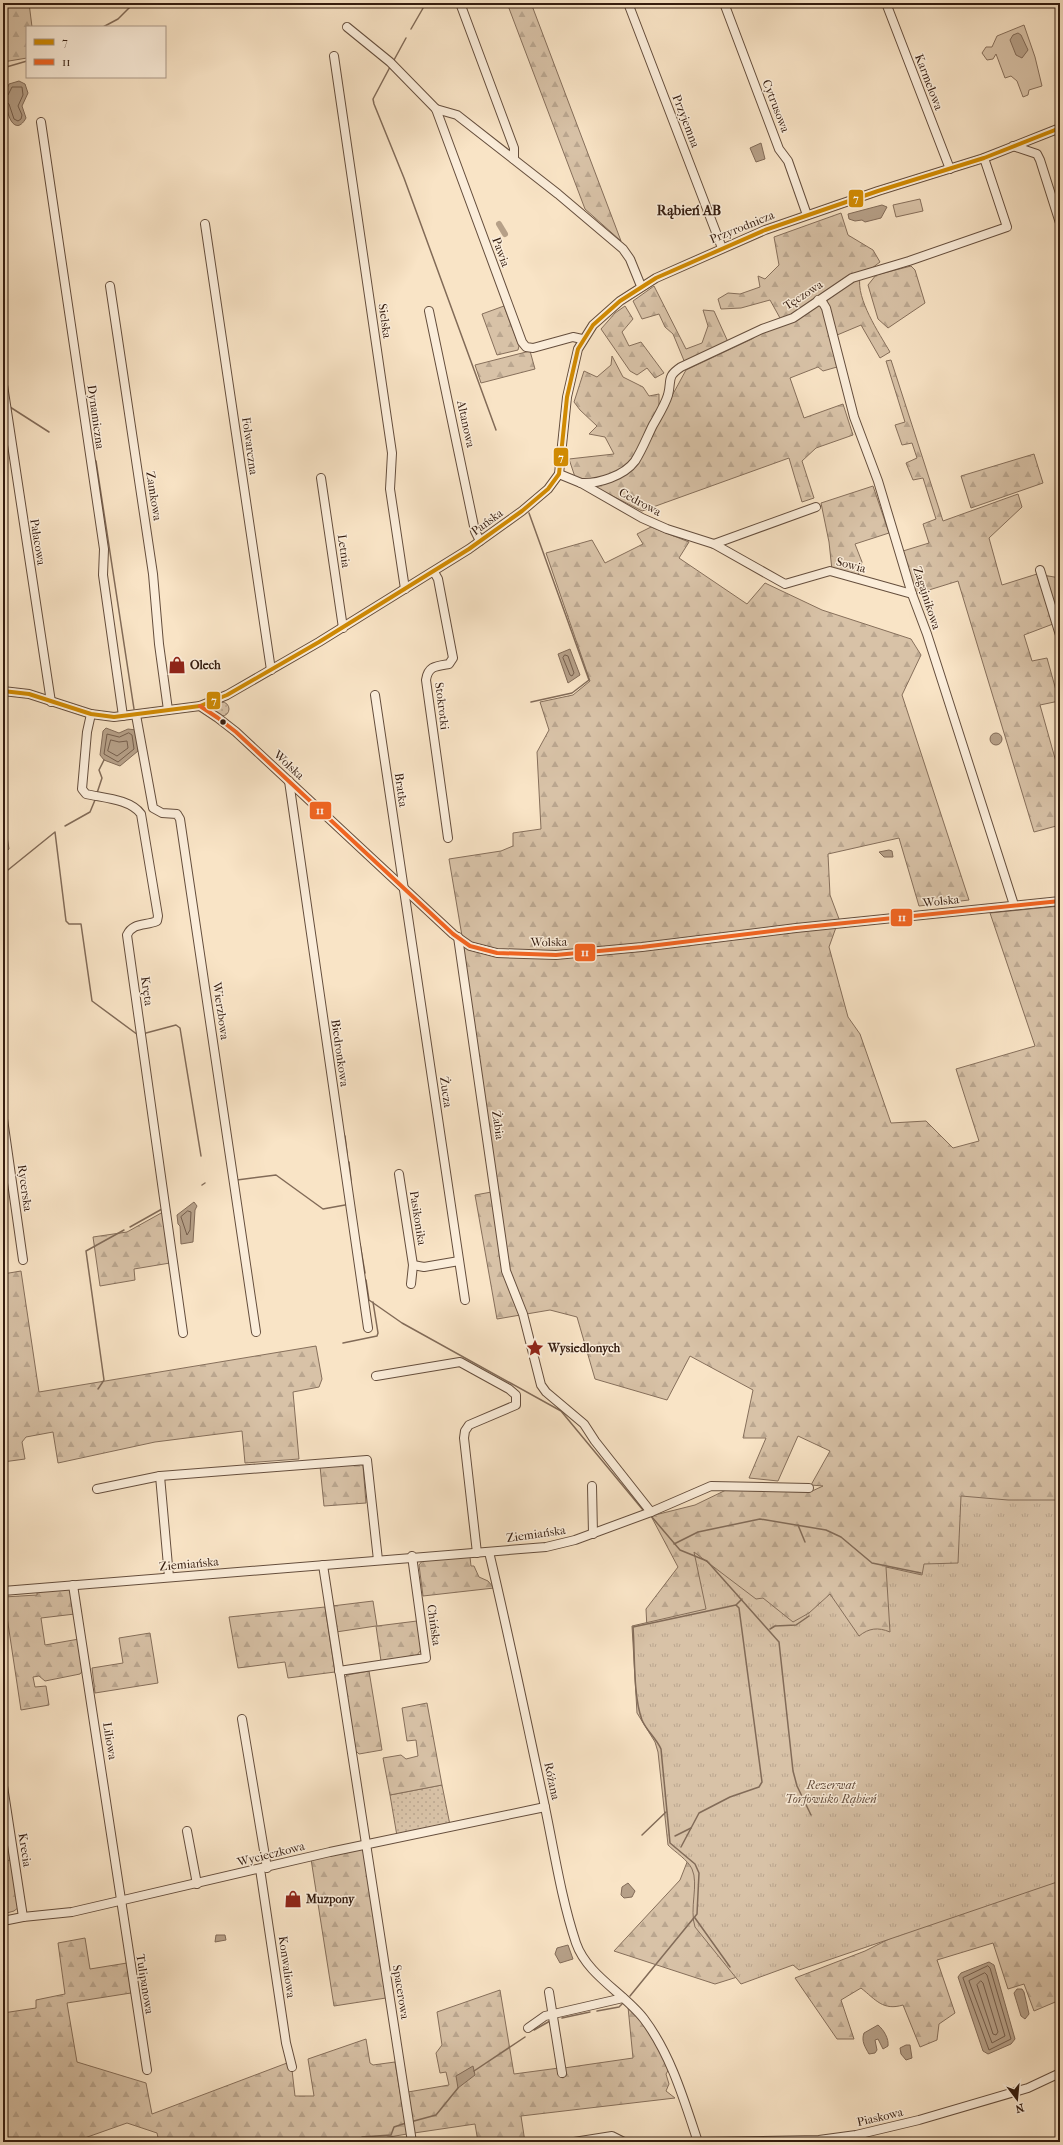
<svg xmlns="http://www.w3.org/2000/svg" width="1063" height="2145" font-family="'IM FELL French Canon',serif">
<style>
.grass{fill:url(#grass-dots);stroke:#866f5b}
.forest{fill:url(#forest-firs);stroke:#866f5b}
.park{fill:url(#park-tufts);stroke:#866f5b}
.pitch{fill:#d8c2a7;stroke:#866f5b}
.water{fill:#b6a088;stroke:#826b58}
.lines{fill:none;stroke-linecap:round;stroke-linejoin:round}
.shore{stroke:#755e4c;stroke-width:1}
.stream{stroke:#826b58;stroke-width:1.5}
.canal{stroke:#b6a088;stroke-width:6}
.minor-casing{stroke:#654e3d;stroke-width:10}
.minor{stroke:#fbedda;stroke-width:8}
.bus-1-casing{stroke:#fbedda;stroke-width:7}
.bus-2-casing{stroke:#fbedda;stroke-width:7}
.bus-1{stroke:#d08a03;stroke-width:4}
.bus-2{stroke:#f26522;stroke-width:4}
.bus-dot{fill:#341c0f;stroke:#fbedda;stroke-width:1.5}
.labels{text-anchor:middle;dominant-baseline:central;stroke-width:3;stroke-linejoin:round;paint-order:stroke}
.street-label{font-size:12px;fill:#341c0f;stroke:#fbedda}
.poi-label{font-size:12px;font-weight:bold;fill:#341c0f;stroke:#fbedda;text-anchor:start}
.park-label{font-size:12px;font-style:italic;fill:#654e3d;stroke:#fbedda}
.quarter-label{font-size:14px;font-weight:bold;fill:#341c0f;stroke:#fbedda}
.line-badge{stroke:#fbedda;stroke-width:1.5}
.badge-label{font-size:11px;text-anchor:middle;font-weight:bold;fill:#fff}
</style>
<defs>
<pattern id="grass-dots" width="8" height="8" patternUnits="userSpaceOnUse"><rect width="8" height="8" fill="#d8c2a7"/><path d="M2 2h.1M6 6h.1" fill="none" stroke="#baa68f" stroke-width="1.8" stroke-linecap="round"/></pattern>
<pattern id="forest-firs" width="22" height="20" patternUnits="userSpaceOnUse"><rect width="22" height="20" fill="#d8c2a7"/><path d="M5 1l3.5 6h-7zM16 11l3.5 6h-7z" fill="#baa68f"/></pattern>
<pattern id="park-tufts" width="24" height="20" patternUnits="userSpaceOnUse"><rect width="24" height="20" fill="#d8c2a7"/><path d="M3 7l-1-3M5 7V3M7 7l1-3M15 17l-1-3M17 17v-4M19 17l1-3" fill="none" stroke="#baa68f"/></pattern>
</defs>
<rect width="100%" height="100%" fill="#f9e4c6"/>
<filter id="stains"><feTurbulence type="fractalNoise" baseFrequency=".005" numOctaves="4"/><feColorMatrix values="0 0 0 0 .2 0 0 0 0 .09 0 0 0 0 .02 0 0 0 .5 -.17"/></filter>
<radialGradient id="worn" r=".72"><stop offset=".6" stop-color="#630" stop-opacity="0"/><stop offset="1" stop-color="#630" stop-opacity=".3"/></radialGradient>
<!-- grass -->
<g class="grass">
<circle cx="222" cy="709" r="7"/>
<polygon points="442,1785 450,1825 397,1836 390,1795"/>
</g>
<!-- forest -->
<g class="forest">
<polygon points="3,3 29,3 32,27 27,27 27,58 3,62"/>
<polygon points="507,3 531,3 621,241 585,209"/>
<path d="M841,213l7,22 25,15 7,12 -20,15c-4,22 19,56 30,75l-10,6 -19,-33 -31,13 7,29 -14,4 -5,-4 -28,11 14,40 39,-14 10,31 -37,13 -14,13 12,37 -12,4 -13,-44 -147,53 -49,-25 42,-22 51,-94 66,-31 28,-21 -10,-18 -29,8 -20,1 -3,-10 10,-6 12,1 20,-7 -2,-11 7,3 14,-14 -5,-28z"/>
<polygon points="911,266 915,270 925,303 888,328 878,319 868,285 876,275"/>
<polygon points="654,286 686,349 702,343 708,326 703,310 714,311 728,342 685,363 673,334 665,327 659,314 642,319 633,301"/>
<polygon points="504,306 519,346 518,350 497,355 482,314"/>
<polygon points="625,306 633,319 622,332 629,346 641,342 664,373 655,378 647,368 637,375 630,371 601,329 615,313"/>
<polygon points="530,351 535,369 481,383 475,365"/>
<polygon points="612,356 623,377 643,387 649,396 659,394 659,409 634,456 617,475 591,483 575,477 569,459 614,454 605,437 589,434 597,426 580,410 574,402 584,371 597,377 611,365"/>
<polygon points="891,360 943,521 1018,494 1022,507 989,538 1002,585 1037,574 1060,578 1060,619 1053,624 1024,635 1032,661 1047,658 1059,701 1040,705 1060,776 1060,825 1034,832 958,581 916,594 903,551 929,543 923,524 936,519 923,478 913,480 906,463 917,458 912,443 902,445 895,425 905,422 886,361"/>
<polygon points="1034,454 1043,483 971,508 961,476"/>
<polygon points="873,486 889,533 855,544 862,562 858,576 832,570 829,542 821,503"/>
<polygon points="651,527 689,542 679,558 747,604 765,583 822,610 911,639 921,655 902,695 969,900 919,906 899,838 828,854 830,895 839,919 829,947 848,1017 860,1034 891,1123 926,1121 953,1148 979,1141 956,1069 1035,1046 990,913 1060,906 1060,1592 750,1973 715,1984 614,1951 680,1880 693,1847 651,1710 646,1609 678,1567 651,1516 695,1505 726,1490 810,1492 823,1486 811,1485 830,1451 798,1436 778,1481 749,1478 766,1438 743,1438 753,1390 690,1356 667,1400 595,1379 577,1317 550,1310 497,1319 475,1195 497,1191 463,952 462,936 449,859 501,851 513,846 513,833 541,829 537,752 549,730 540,702 573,695 590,681 546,553 592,540 605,563 643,544 637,534"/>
<polygon points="163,1212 170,1263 134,1269 135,1280 100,1286 93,1237 127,1232"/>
<polygon points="21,1271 39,1392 316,1346 322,1379 319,1387 293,1392 299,1459 245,1463 242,1431 155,1442 58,1463 53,1432 26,1437 22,1442 25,1459 3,1462 3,1274"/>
<polygon points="358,1462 363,1466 366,1503 324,1506 320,1466"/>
<polygon points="470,1557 471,1566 474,1566 479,1577 488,1581 494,1588 423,1596 419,1565 423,1560"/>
<polygon points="72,1589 75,1614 41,1618 45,1645 79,1639 84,1669 80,1674 45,1681 39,1676 33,1677 35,1687 46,1686 49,1705 21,1710 4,1597 37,1595 37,1591"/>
<polygon points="373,1601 377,1626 417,1621 421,1650 417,1655 381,1661 376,1626 336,1632 332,1606"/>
<polygon points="325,1607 335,1672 288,1678 285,1662 238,1668 229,1617"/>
<polygon points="150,1633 158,1683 95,1693 92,1668 123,1663 119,1638"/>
<polygon points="369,1671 382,1750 359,1754 355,1750 343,1680 347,1675"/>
<polygon points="427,1703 442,1785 390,1795 383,1758 401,1755 406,1759 418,1756 416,1740 407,1741 402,1708"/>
<polygon points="364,1848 386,1998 334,2006 311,1859"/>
<polygon points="11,1860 19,1907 14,1911 3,1914 3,1861"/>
<path d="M1060,1871v129l-26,11 -10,-27 -16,5 -15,-46 -56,17 18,53 -16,11 -2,16 -17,7 -17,-42c-20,6 -27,-5 -42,-17l-20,12 13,39h-17l-42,-61 70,-27 90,-45z"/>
<polygon points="85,1938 90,1969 127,1963 131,1993 67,2003 77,2062 146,2083 152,2114 287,2063 292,2070 295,2096 314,2096 308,2059 366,2039 370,2063 373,2065 395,2062 407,2134 360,2142 282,2142 281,2139 227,2142 159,2142 157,2133 127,2123 79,2140 79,2142 3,2142 3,2013 36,2008 36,2000 65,1994 58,1943"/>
<polygon points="500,1990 514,2074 559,2068 558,2075 563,2078 567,2075 564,2068 633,2058 628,2007 643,2022 669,2069 666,2074 669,2084 666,2091 675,2098 521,2116 525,2142 478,2142 475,2124 414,2133 408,2092 449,2085 446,2072 440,2073 436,2053 442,2045 437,2012"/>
</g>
<!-- park -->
<path class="park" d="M961,1496l47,4h52v381l-261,89 -6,-5 -52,19 -46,-57c-6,-18 4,-43 -3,-58 -4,-9 -17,-17 -24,-24l-10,-93 -3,-10 -18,-29 -5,-87 74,-17 -12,-57 62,47 7,-1 30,24 16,-9 21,-19 29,42c10,-8 19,-9 31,-4l-4,-65 36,8 2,-11 34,-1z"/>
<!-- pitch -->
<g class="pitch">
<polygon points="1024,25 1035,57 1042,86 1029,90 1028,95 1023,97 1017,81 1011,76 1005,78 996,54 993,59 987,60 982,53 986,47 992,47 997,36"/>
<polygon points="920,199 923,211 896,217 893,205"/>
</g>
<!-- water -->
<g class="water">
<polygon points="1018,33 1021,35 1028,50 1022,58 1016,55 1010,40 1013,35"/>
<path d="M19,81l6,3 3,9 -6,13 4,12c-14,25 -26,-19 -17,-34z"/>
<polygon points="761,143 765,159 756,162 750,148"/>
<polygon points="882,205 887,207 881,218 865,222 862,220 855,221 849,219 848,214"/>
<polygon points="570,649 580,675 568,683 558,654"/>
<polygon points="106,728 119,733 128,729 136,730 138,751 120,766 104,760 100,755 103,731"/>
<circle cx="996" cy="739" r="6"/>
<polygon points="3,822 5,823 9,849 3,855"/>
<polygon points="889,850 892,851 893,857 884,857 879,852"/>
<polygon points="194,1202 197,1206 195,1210 193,1242 181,1244 180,1226 178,1224 177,1215"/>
<polygon points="628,1883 635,1891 632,1897 624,1898 621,1895 622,1887"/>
<polygon points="216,1935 225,1935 226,1940 215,1942"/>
<polygon points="568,1945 573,1959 560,1963 555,1954 557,1948"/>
<polygon points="989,1962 994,1965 1015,2039 1011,2044 988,2054 983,2051 958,1977 961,1973"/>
<polygon points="1017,1989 1022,1989 1024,1992 1029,2014 1025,2019 1021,2016 1014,1993"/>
<path d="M878,2025c6,5 11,14 10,21l-5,3 -5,-10 -3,1 2,10 -2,3 -6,1c-4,-7 -8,-13 -5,-21z"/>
<polygon points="906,2045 910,2045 912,2058 906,2060 901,2054 900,2048"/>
<polygon points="473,2066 475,2075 458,2088 456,2076"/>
</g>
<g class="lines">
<!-- shore -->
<g class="shore">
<polyline points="3,98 4,99 8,95 12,87 22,87 23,95 18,106 22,115 21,119 18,121 14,119 9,104 4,100 3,101"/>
<polygon points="565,655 568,656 574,673 572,676 570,675 563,658"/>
<polygon points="129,733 132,735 134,749 118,762 104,754 107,734 119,737"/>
<polygon points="111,740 119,742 127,741 128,748 117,756 108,751"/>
<polygon points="188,1211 191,1212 190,1230 187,1235 181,1217"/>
<polygon points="988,1966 990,1968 1011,2039 989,2050 963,1978"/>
<polygon points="985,1973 987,1975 1005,2036 992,2043 969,1981"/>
<polygon points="981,1981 983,1983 998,2032 996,2035 993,2034 977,1985"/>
</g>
<!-- stream -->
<g class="stream">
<polyline points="103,27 118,19 130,7"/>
<polyline points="411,29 426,3"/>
<polyline points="394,60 406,38"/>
<polyline points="390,67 373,99 374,104 404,178 496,430"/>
<polyline points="3,68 27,61"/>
<polyline points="10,407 49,432"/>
<polyline points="96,461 134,709"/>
<polyline points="529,513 589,680 572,693 531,702"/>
<polyline points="97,793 102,778 99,770 104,760"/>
<polyline points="65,826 90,812 95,800"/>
<polyline points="3,874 55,832 66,921 69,924 81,924 92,1001 138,1035"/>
<polyline points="146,1033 176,1025 180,1028 201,1156"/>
<polyline points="345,1136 347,1153"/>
<polyline points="349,1162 351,1180"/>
<polyline points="237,1180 276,1175 323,1209 345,1205"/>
<polyline points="202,1185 205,1183"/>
<polyline points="130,1227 162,1209"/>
<polyline points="360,1244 365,1273"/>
<polyline points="366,1280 369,1300 402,1323 561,1411 643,1510"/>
<polyline points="343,1343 377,1336 378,1333 373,1302"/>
<polyline points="98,1389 104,1380 86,1251 124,1230"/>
<polyline points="651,1516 680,1550 707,1561 779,1642 793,1771 797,1786 811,1815"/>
<polyline points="798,1525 805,1542"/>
<polyline points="674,1544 698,1532 760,1519 826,1530 841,1537 872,1563 921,1573"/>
<polyline points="770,1629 775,1626 796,1625 809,1616"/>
<polyline points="642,1835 666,1812"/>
<polyline points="675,1836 691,1828"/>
<polyline points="681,1847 699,1813 730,1797 759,1787 762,1782 739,1608 736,1605"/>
<polyline points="695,1918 730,1967"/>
<path d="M630,1996l67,-82 2,-41 -4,-9 -25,-21 -9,-94c-5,-11 -15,-19 -19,-29 -9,-24 -7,-67 -9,-93l103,-22 6,-6"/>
<polyline points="597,2011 619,2007 622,2004"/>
<polyline points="562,2018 590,2012"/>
<polyline points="534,2030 550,2021"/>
<polyline points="474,2071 525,2037"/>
<polyline points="414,2121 436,2115 458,2088"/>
<polyline points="362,2137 391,2135 394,2127 406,2123"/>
</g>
<!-- canal -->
<polyline class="canal" points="499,224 505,234"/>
<!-- minor casing -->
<g class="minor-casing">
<g id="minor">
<polyline points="460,3 514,148 514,159"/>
<polyline points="628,3 722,248"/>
<polyline points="724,3 779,149 788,161 807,215"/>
<polyline points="886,3 950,169"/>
<polyline points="347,27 390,62 436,109 522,342 526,347 533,348 573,337 582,339"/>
<polyline points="334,56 392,453 390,489 405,589"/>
<polyline points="436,109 457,115 558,194 623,249 630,259 641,286"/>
<polyline points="41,122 104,549 103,575 123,716"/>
<polyline points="1013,146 1037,154 1040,160 1060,223"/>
<polyline points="205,224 271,670"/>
<polyline points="110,286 153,574 159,644 168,710"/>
<polyline points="818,300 823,303 826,308 854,417 878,481 912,594 927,634 1014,905"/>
<polyline points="429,311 475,531 480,541"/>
<polyline points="3,385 51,702"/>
<polyline points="559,474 581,483 642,518 667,529 714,544 785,584 830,571 912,594"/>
<polyline points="321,478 343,628"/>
<path d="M581,483c17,1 43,-7 54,-22 7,-11 12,-24 18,-36 5,-9 12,-20 15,-30 4,-15 -2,-18 13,-28l81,-38 31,-11 59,-40 57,-17 98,-34 -23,-69"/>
<polyline points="714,544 816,507"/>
<polyline points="1040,570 1060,635"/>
<path d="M434,572l4,7 15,79 -4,6c-13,2 -21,2 -23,16l22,158"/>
<polyline points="3,691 29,694 91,714 114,717 200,706 227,695 319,642 469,549 522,511 548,489 559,474 567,397 578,349 593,325 620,301 656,278 765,230 878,191 984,158 1060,128"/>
<polyline points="375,695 465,1300"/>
<polyline points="200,706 218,718 236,732 453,934 470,946 497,953 556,955 642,947 796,928 1060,901"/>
<path d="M91,714l-4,18 -5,57 4,5c17,4 44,5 55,20l17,102 -1,5c-11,5 -24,1 -30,14l56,398"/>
<polyline points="136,715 153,808 162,813 177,814 180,819 256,1332"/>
<polyline points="289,781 368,1328"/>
<polyline points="458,937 506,1271 523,1314 541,1385 546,1392 584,1424 595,1441 651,1512"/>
<polyline points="3,1119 23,1260"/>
<polyline points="399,1174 413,1265 411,1284"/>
<polyline points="413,1265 424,1267 459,1261"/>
<polyline points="376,1376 460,1362 509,1389 516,1395 516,1405 469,1425 465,1431 464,1438 477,1553"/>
<polyline points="160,1476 169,1577"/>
<polyline points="592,1486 593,1534"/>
<polyline points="97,1489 160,1476 367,1460 378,1560"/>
<path d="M489,1552c19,80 36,161 53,241 11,50 18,102 34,150 11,32 48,50 68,76 27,36 40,81 54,123"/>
<polyline points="323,1565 412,2142"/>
<polyline points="73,1585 147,2070"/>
<polyline points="3,1591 546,1547 575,1540 651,1512 711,1486 809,1488"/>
<polyline points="339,1671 426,1658 412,1556"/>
<polyline points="242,1719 267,1868"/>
<polyline points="3,1786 23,1917"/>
<polyline points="187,1831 197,1884"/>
<polyline points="260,1869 286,2043 292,2067"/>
<polyline points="3,1921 23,1917 72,1912 330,1852 545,1807"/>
<polyline points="549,1992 562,2073"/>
<polyline points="528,2028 545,2016 623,1998"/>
<polyline points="574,2142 612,2136 624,2142"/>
<polyline points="698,2142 819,2140 856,2135 919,2120 1028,2088 1060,2073"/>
</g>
</g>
<!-- minor -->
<use href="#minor" class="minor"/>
<!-- bus-1 casing -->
<g class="bus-1-casing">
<polyline id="bus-1" points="3,691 29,694 91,714 114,717 200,706 227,695 319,642 469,549 522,511 548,489 559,474 567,397 578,349 593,325 620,301 656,278 765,230 878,191 984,158 1060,128"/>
</g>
<!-- bus-2 casing -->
<g class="bus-2-casing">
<polyline id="bus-2" points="200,706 218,718 236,732 453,934 470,946 497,953 556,955 642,947 796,928 1060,901"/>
</g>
<!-- bus-1 -->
<use href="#bus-1" class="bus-1"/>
<!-- bus-2 -->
<use href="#bus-2" class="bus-2"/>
</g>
<!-- icons -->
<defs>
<g id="shop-bare" transform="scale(1.38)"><path d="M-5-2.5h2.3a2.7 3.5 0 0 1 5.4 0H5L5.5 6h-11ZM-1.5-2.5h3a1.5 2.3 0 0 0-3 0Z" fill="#8f2418" stroke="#fbedda" stroke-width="2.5" paint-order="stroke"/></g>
<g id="sight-bare" transform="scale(1.38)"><path d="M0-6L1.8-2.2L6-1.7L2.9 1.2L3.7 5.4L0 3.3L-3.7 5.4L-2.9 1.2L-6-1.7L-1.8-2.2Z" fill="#8f2418" stroke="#fbedda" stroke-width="2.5" paint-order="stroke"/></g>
</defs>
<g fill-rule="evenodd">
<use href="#shop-bare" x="177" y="665"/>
<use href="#sight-bare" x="535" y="1348"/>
<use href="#shop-bare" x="293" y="1899"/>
</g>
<!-- markers -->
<circle class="bus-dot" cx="223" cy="722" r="3.5"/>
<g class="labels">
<!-- street labels -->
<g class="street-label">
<text transform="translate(929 82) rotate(69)">Karmelowa</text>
<text transform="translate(776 106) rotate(69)">Cytrusowa</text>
<text transform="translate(686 121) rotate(69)">Przyjemna</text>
<text transform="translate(742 227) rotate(-22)">Przyrodnicza</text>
<text transform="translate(501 252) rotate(70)">Pawia</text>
<text transform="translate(803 295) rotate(-33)">Tęczowa</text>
<text transform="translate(385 321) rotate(82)">Sielska</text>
<text transform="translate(96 417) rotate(82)">Dynamiczna</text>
<text transform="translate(466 424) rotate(78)">Altanowa</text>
<text transform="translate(250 446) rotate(82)">Folwarczna</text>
<text transform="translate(154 496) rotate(81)">Zamkowa</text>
<text transform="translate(640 502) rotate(28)">Cedrowa</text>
<text transform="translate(487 522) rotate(-36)">Pańska</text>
<text transform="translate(38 542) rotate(81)">Pałacowa</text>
<text transform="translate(344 551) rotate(82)">Letnia</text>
<text transform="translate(851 565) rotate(15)">Sowia</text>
<text transform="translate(927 598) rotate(72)">Zagajnikowa</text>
<text transform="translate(442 706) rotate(83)">Stokrotki</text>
<text transform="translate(289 765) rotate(43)">Wolska</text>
<text transform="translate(401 790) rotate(82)">Bratka</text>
<text transform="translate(941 901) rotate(-6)">Wolska</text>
<text transform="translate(549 942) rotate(-1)">Wolska</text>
<text transform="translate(147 991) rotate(82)">Kręta</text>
<text transform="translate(221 1011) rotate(82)">Wierzbowa</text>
<text transform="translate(340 1053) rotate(82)">Biedronkowa</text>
<text transform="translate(446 1092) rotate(82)">Żucza</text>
<text transform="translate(498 1125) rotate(82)">Żabia</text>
<text transform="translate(25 1188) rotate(82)">Rycerska</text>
<text transform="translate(418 1218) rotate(81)">Pasikonika</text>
<text transform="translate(536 1534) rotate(-8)">Ziemiańska</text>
<text transform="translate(189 1564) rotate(-5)">Ziemiańska</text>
<text transform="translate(434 1625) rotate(82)">Chińska</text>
<text transform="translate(110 1741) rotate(81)">Liliowa</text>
<text transform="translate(552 1781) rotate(78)">Różana</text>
<text transform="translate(25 1850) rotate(81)">Krecia</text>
<text transform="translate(271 1854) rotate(-14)">Wycieczkowa</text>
<text transform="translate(287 1967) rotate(82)">Konwaliowa</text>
<text transform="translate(145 1984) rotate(81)">Tulipanowa</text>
<text transform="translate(401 1992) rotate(81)">Spacerowa</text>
<text transform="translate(880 2117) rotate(-13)">Piaskowa</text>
</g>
<!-- poi labels -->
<g class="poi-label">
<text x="190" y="665">Olech</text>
<text x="548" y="1348">Wysiedlonych</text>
<text x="306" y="1899">Muzpony</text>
</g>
<!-- park labels -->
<g class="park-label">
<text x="831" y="1785">Rezerwat<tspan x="831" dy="14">Torfowisko Rąbień</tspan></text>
</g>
<!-- quarter labels -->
<g class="quarter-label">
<text x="689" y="210">Rąbień AB</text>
</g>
</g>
<g class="line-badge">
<rect x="848" y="189" width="16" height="19" rx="4" fill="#d08a03"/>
<rect x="553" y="447" width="16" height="20" rx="4" fill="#d08a03"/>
<rect x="206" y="691" width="15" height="19" rx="4" fill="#d08a03"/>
<rect x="309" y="801" width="23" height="19" rx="4" fill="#f26522"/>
<rect x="890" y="908" width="23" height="19" rx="4" fill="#f26522"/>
<rect x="574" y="943" width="22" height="19" rx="4" fill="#f26522"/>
</g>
<g class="badge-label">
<text x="856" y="202">7</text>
<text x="561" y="461">7</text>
<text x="214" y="704">7</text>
<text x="320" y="814">11</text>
<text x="902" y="921">11</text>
<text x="585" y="956">11</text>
</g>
<!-- margin -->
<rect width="1063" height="2145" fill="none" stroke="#f9e4c6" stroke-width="16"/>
<rect x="4" y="4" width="1055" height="2137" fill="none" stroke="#341c0f" stroke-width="2"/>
<rect x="8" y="8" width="1047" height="2129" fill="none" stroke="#341c0f"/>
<!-- legend -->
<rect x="26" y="26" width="140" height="52" fill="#fbedda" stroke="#ab9989"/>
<rect x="34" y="39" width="20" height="6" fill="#d08a03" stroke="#ab9989"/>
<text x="62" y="46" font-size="12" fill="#341c0f">7</text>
<rect x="34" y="59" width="20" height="6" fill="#f26522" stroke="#ab9989"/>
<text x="62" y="66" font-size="12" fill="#341c0f">11</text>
<!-- north arrow -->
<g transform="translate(1017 2099) rotate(164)" stroke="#fbedda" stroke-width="3" paint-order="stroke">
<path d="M0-3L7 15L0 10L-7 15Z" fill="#341c0f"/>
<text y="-6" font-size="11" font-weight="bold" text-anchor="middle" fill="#341c0f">N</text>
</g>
<rect width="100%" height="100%" filter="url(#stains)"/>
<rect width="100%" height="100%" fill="url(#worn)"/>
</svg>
